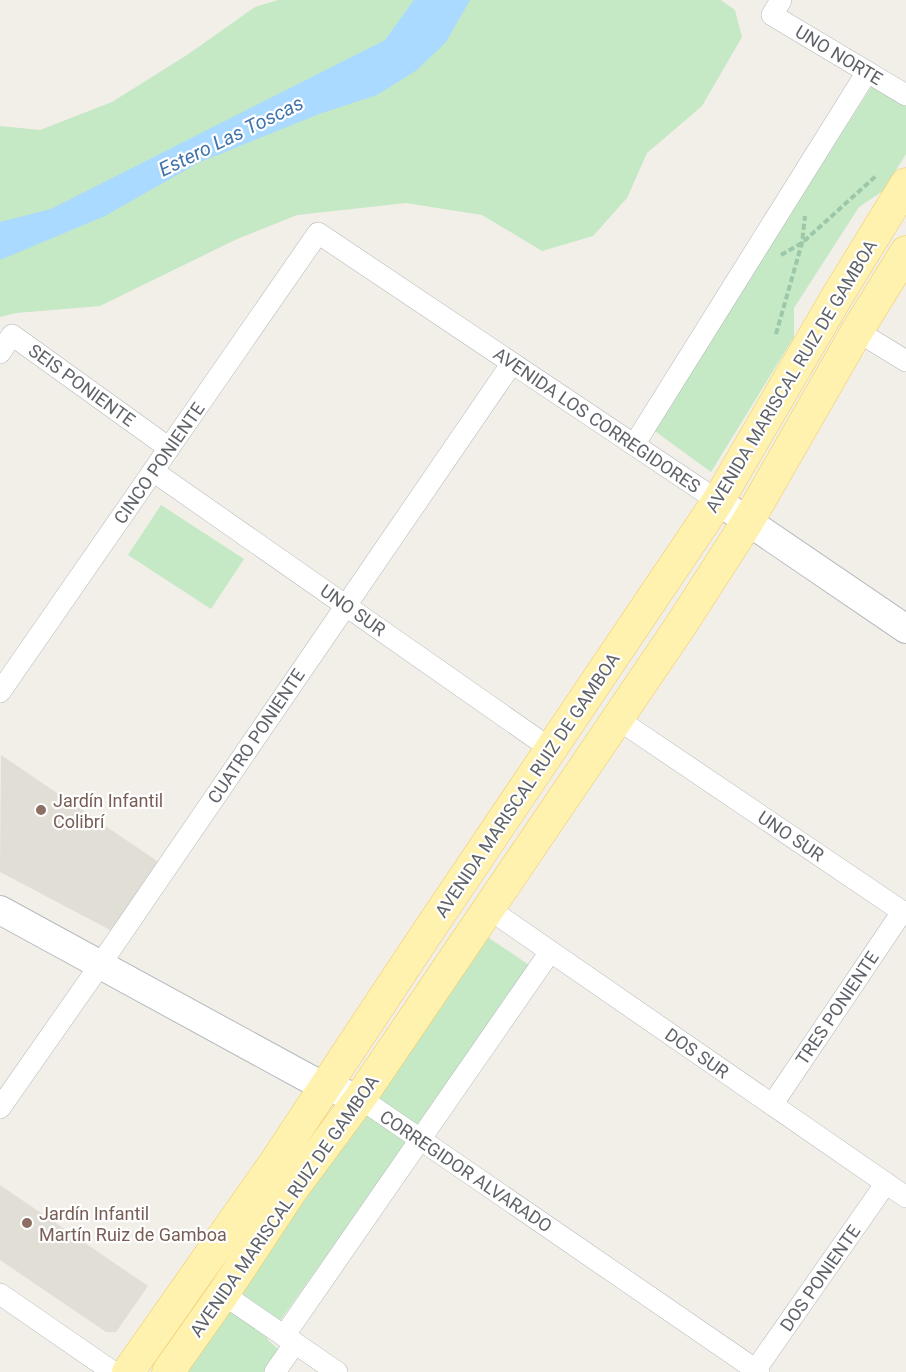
<svg xmlns="http://www.w3.org/2000/svg" width="906" height="1372" font-family="Roboto,sans-serif">
<style>
.education{fill:#e1ded6}
.green{fill:#c5e8c5}
.water{fill:#aadaff}
.lines{fill:none;stroke-linecap:round;stroke-linejoin:round}
.street-casing{stroke:#b5b8bc;stroke-width:22}
.secondary-casing{stroke:#b6babf;stroke-width:30}
.primary-casing{stroke:#f2c960;stroke-width:33}
.path{stroke:#9cc7a9;stroke-width:4;stroke-dasharray:6 3;stroke-linecap:butt}
.street{stroke:#fff;stroke-width:21}
.secondary{stroke:#fff;stroke-width:28}
.primary{stroke:#fff2af;stroke-width:32}
.education-dot{fill:#8d6e63;stroke:#fff;stroke-width:2}
.labels{text-anchor:middle;dominant-baseline:central;stroke-width:4.5;stroke-linejoin:round;paint-order:stroke}
.street-label{font-size:18px;fill:#5f6368;stroke:#fff}
.education-label{font-size:18px;fill:#785e54;stroke:#fff;text-anchor:start}
.water-label{font-size:20px;font-style:italic;fill:#4174aa;stroke:#fff}
</style>
<rect width="100%" height="100%" fill="#f1efe8"/>
<!-- education -->
<g class="education">
<polygon points="1,755 160,863 112,931 0,872"/>
<polygon points="0,1185 148,1286 116,1332 106,1332 0,1260"/>
</g>
<!-- green -->
<g class="green">
<polygon points="278,0 721,0 735,10 742,37 702,106 647,153 627,198 593,236 542,251 482,215 406,203 297,215 237,239 100,306 16,313 0,317 0,126 40,130 112,102 187,55 255,7"/>
<polygon points="872,86 906,105 906,154 883,191 859,207 794,308 794,337 711,472 652,429"/>
<polygon points="161,505 244,559 211,609 128,555"/>
<polygon points="486,936 532,967 267,1339 279,1350 264,1372 184,1372"/>
</g>
<!-- water -->
<polygon class="water" points="414,0 470,0 446,42 417,70 377,95 319,114 198,163 105,216 0,260 0,222 51,209 385,40"/>
<g class="lines">
<!-- street casing -->
<g class="street-casing">
<g id="street">
<polyline points="781,0 772,15 906,95"/>
<polyline points="857,331 906,361"/>
<polyline points="0,353 12,335 169,448"/>
<polyline points="634,445 867,72"/>
<polyline points="153,471 551,749"/>
<polyline points="0,692 318,233 718,501"/>
<polyline points="616,718 906,914"/>
<polyline points="489,909 906,1197"/>
<polyline points="360,1098 759,1372"/>
<polyline points="772,1105 902,912"/>
<polyline points="0,1108 100,965 512,363"/>
<polyline points="0,1294 113,1372"/>
<polyline points="223,1294 337,1372"/>
<polyline points="284,1336 550,952"/>
<polyline points="275,1372 295,1343"/>
<polyline points="754,1372 886,1183"/>
</g>
</g>
<!-- secondary casing -->
<g class="secondary-casing">
<g id="secondary">
<polyline points="718,501 906,629"/>
<polyline points="0,910 304,1076 325,1087 360,1098"/>
</g>
</g>
<!-- primary casing -->
<g class="primary-casing">
<g id="primary">
<polyline points="128,1372 274,1164 425,936 718,501 838,295 906,184"/>
<polyline points="168,1372 223,1294 291,1191 360,1098 681,625 748,521 857,331 906,252"/>
</g>
</g>
<!-- path -->
<g class="path">
<polyline points="781,255 802,243 877,175"/>
<polyline points="776,334 802,243 805,216"/>
</g>
<!-- street -->
<use href="#street" class="street"/>
<!-- secondary -->
<use href="#secondary" class="secondary"/>
<!-- primary -->
<use href="#primary" class="primary"/>
</g>
<!-- markers -->
<g class="education-dot">
<circle cx="41" cy="810" r="6"/>
<circle cx="27" cy="1223" r="6"/>
</g>
<g class="labels">
<!-- street labels -->
<g class="street-label">
<text transform="translate(839 55) rotate(31)">UNO NORTE</text>
<text transform="translate(791 376) rotate(-59)">AVENIDA MARISCAL RUIZ DE GAMBOA</text>
<text transform="translate(82 385) rotate(36)">SEIS PONIENTE</text>
<text transform="translate(597 420) rotate(34)">AVENIDA LOS CORREGIDORES</text>
<text transform="translate(159 463) rotate(-55)">CINCO PONIENTE</text>
<text transform="translate(353 610) rotate(35)">UNO SUR</text>
<text transform="translate(256 736) rotate(-56)">CUATRO PONIENTE</text>
<text transform="translate(527 785) rotate(-56)">AVENIDA MARISCAL RUIZ DE GAMBOA</text>
<text transform="translate(791 836) rotate(34)">UNO SUR</text>
<text transform="translate(837 1008) rotate(-56)">TRES PONIENTE</text>
<text transform="translate(697 1053) rotate(35)">DOS SUR</text>
<text transform="translate(466 1171) rotate(34)">CORREGIDOR ALVARADO</text>
<text transform="translate(284 1206) rotate(-55)">AVENIDA MARISCAL RUIZ DE GAMBOA</text>
<text transform="translate(820 1278) rotate(-55)">DOS PONIENTE</text>
</g>
<!-- education labels -->
<g class="education-label">
<text x="53" y="800">Jardín Infantil<tspan x="53" dy="21">Colibrí</tspan></text>
<text x="39" y="1213">Jardín Infantil<tspan x="39" dy="21">Martín Ruiz de Gamboa</tspan></text>
</g>
<!-- water labels -->
<g class="water-label">
<text transform="translate(231 136) rotate(-26)">Estero Las Toscas</text>
</g>
</g>
</svg>
